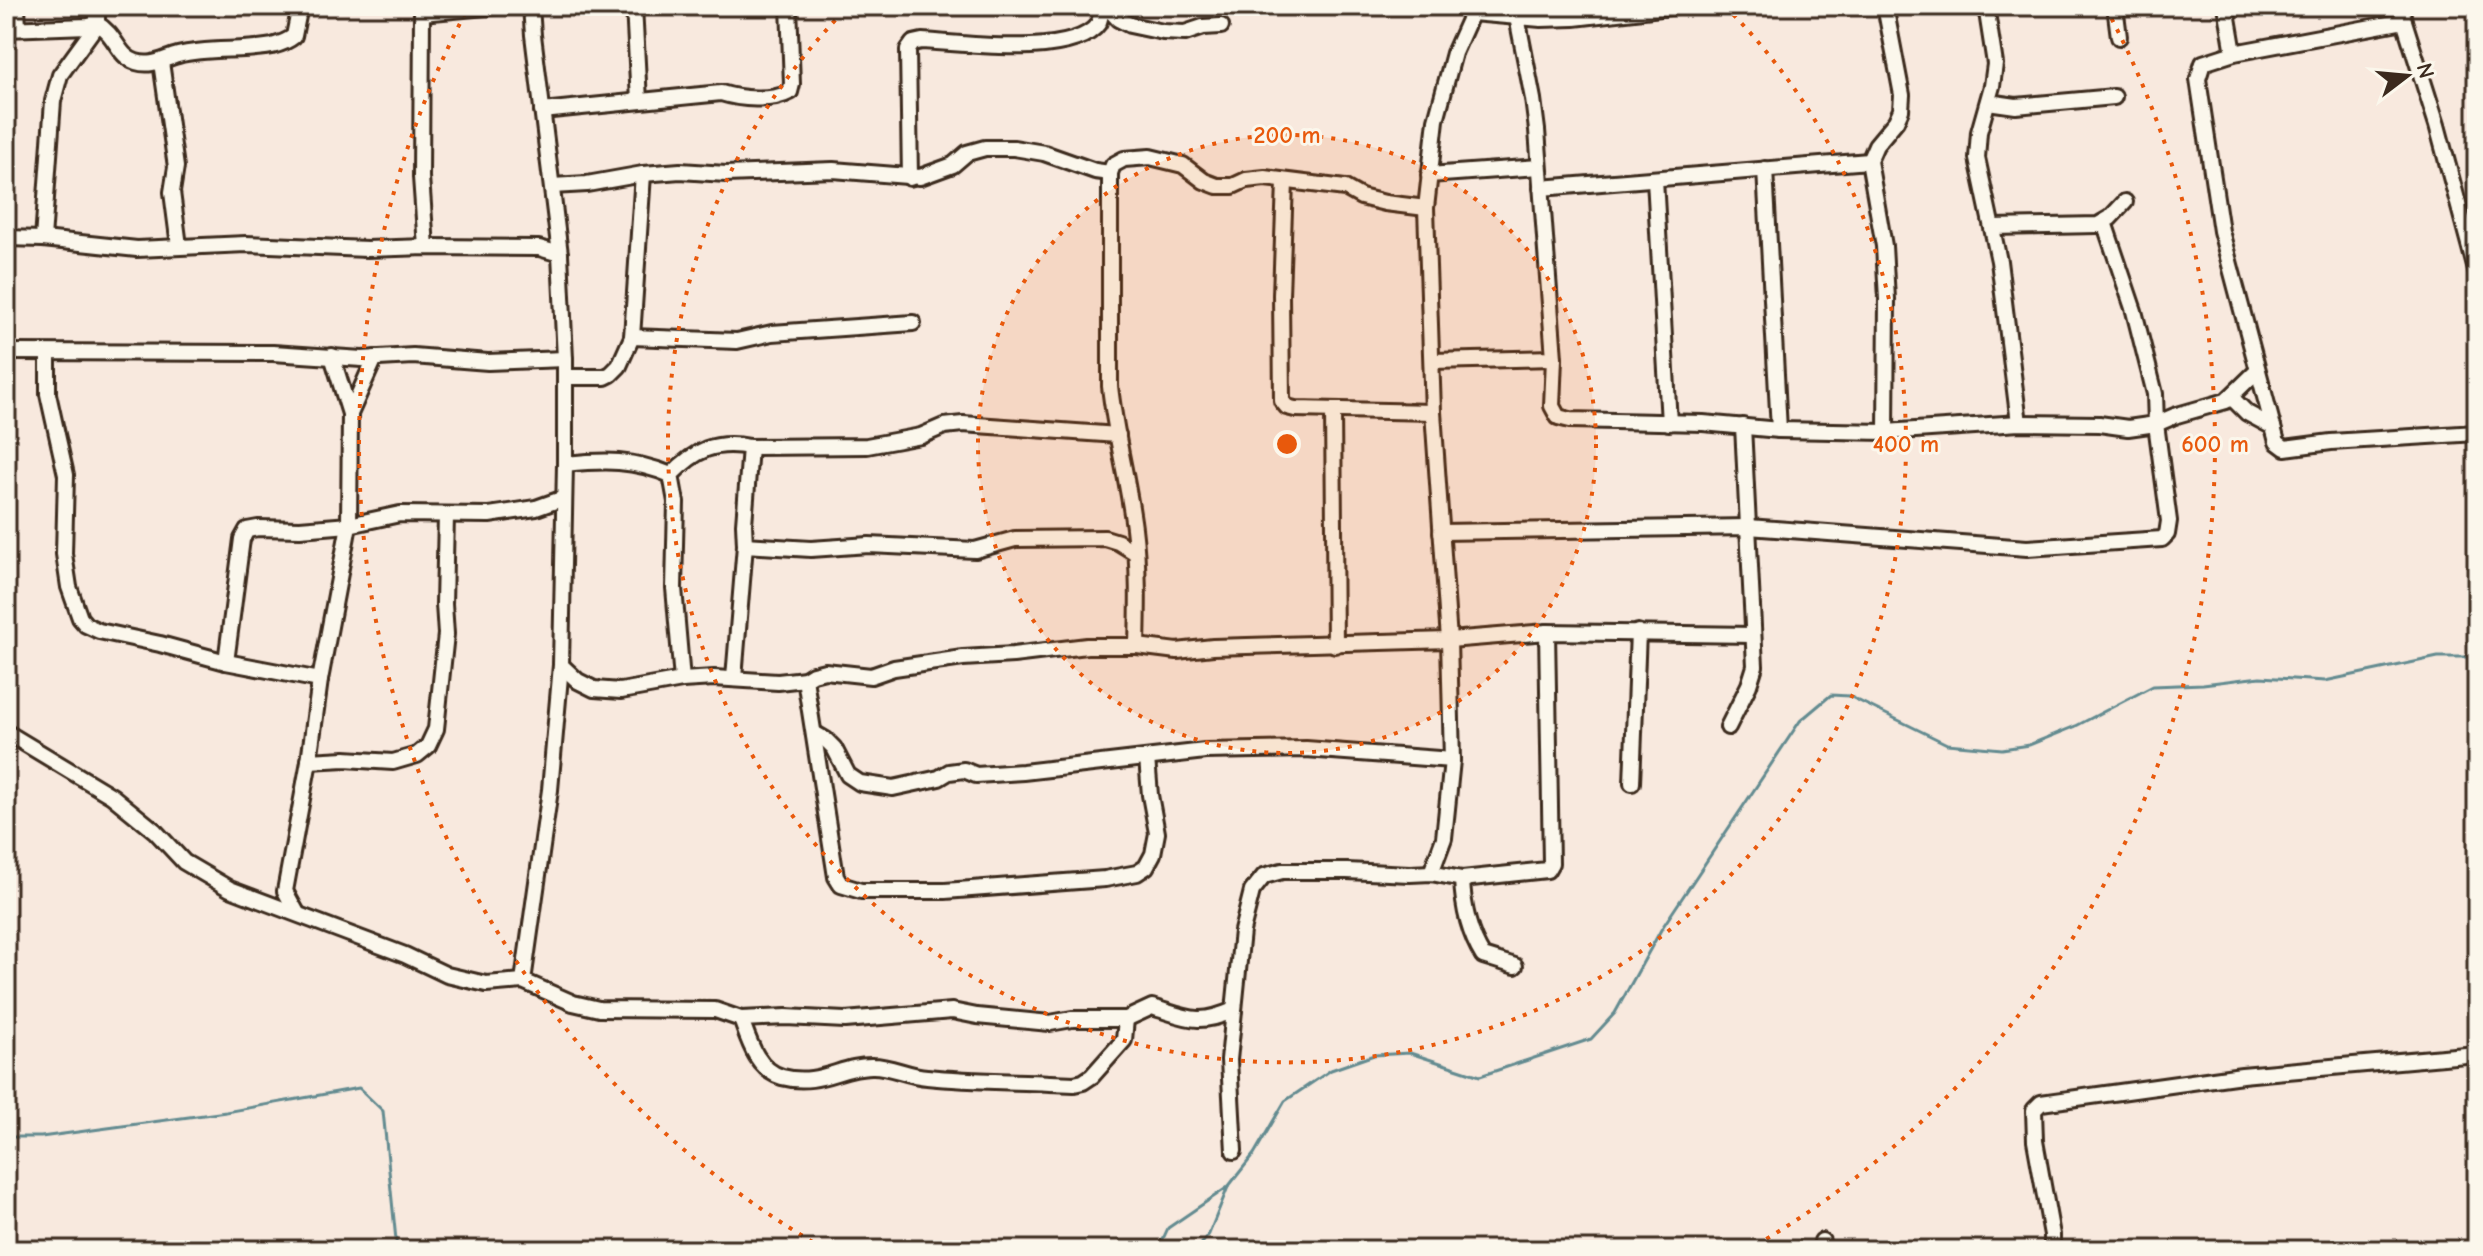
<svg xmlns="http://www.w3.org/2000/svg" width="2483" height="1256" font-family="'Comic Neue',sans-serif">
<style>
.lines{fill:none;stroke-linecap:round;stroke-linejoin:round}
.stream{stroke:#638b90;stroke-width:3}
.minor-casing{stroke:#3b2a1e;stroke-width:20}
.minor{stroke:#fbf7ec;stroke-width:14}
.ring{fill:none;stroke:#e8590c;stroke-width:4;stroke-dasharray:4 8}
.centre{fill:#e8590c;stroke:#fbf7ec;stroke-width:4}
.ring-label{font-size:24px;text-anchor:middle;font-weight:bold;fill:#e8590c;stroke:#fbf7ec;stroke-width:6;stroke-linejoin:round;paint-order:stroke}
</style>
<rect width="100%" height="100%" fill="#f8e9de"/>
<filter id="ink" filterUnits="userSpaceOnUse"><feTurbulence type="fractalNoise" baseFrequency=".0125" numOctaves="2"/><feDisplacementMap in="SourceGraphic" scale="16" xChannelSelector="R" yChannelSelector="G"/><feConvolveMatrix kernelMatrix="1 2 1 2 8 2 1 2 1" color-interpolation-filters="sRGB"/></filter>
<g filter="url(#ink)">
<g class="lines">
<!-- stream -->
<g class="stream">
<polyline points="6,1137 41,1137 226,1112 359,1088 383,1111 397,1250"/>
<polyline points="1158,1250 1168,1228 1228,1187 1254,1154 1285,1101 1331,1070 1374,1055 1410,1053 1480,1076 1591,1039 1615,1013 1662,928 1800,721 1831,695 1849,696 1947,744 2002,749 2029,745 2076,726 2153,686 2203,684 2260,677 2325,681 2438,657 2477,657"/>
<polyline points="1197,1250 1209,1234 1228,1187"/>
</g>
<!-- minor casing -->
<g class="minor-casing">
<g id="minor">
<polyline points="17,6 18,28"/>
<polyline points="634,6 639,101"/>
<polyline points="1106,6 1118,19 1130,25 1163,32 1185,33 1203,27 1221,26"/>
<polyline points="1885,6 1902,95 1901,110 1896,121 1876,145 1869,161 1884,246 1887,299 1886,432"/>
<polyline points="1986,6 1995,64 1992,86 1979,132 1977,158 1999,261 2019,423"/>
<polyline points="2115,6 2119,37"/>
<polyline points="2226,6 2234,53"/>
<polyline points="2401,6 2404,21 2234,53 2203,63 2198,79 2221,231 2273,427 2277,442 2285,448 2331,442 2477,433"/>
<polyline points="1472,13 1541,19 1574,18 1678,6"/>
<polyline points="1517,17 1533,99 1537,130 1554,358 1552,406 1558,417 1570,420 1703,423 1779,430 1886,432 2019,423 2099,424 2128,428 2156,424 2177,415 2226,401 2257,371"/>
<polyline points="2404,21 2437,125 2477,274"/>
<polyline points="6,29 88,26 97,24 97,6"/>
<polyline points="161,62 176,167 172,192 179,246"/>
<polyline points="1988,102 2016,106 2114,97"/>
<path d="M542,111l179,-18c19,6 51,9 69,-1l2,-8 -3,-78"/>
<polyline points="1765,169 1779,430"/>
<polyline points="1429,175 1539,167"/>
<path d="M910,178l-2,-128 5,-7 9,-2c38,2 151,18 176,-17 3,-5 3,-12 4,-18"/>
<polyline points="1655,179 1669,423"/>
<polyline points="1285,182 1281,295 1282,401 1287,407 1295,409 1433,412"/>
<polyline points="552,186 587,184 643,174 680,171 726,174 833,170 920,177 953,165 967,153 985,148 1014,148 1044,153 1095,171 1110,173"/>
<polyline points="1541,188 1869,161"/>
<polyline points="1993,227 2098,225 2110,218 2125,202"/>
<polyline points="6,238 43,239 137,249 246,244 367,249 426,247 539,248 560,254"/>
<path d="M43,239l10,-138 7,-26 37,-51c20,11 20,32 39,38 16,5 27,-3 42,-7 30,-8 63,-3 94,-9 8,-2 16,-5 22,-10l6,-30"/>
<polyline points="426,247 421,177 422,13 496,6"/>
<polyline points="632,337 737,341 772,333 913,323"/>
<polyline points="6,352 273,353 362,359 413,356 488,362 565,359"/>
<polyline points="48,354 48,394 66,475 64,554 69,587 80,618 86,625 99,631 160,644 226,662 320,680"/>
<polyline points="1432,361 1554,358"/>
<polyline points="565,377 605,377 611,374 619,366 632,337 643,174"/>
<polyline points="2231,397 2247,413 2273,427"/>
<polyline points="1333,411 1335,645"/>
<polyline points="350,414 375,358"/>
<path d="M565,464c40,-4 68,-5 106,11l5,27 -2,86 8,92"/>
<path d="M671,475c24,-25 44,-35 79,-28l117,-1 54,-10 23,-10 19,-2 155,11"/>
<polyline points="1441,532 1748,527 2027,548 2162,539 2167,534 2169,521 2156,424 2155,394 2134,311 2104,222"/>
<polyline points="745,545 811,549 869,545 975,550 1015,539 1105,538 1118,542 1136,553"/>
<path d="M1137,646c1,-39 2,-79 -3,-118 -6,-48 -19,-94 -24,-142v-213l3,-8 11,-6 26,-2 33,8 21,16 13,5h16l13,-6 19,-2 80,10 16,9 24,6 41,5"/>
<polyline points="226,662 242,539 247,530 258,528 300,529 349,525 400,514 489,515 536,508 564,498"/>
<polyline points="561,665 578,681 594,689 621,691 682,680 714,678 778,682 805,679 813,674 825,671 871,676 894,668 963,658 1013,655 1087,646 1137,646 1177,651 1213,647 1449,640 1547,632 1753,635"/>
<polyline points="734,678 745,545 744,524 750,447"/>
<polyline points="805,679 836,877 841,885 861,891 945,891 1105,879 1137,873 1146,867 1153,854 1157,833 1150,795 1147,758"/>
<polyline points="1728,727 1749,685 1755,666 1743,426"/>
<path d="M6,732l106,64 43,35 29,31 46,27 175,66 42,20 39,9 37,-3 50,22 26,6 116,1 26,9 45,-2 59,3 107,-9 25,5 73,7 22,-4h54l26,-12c36,11 46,19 82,3"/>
<polyline points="814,733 826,740 834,748 848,775 860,783 893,788 939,778 949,772 964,770 976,775 1023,772 1205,751 1306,749 1452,760"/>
<polyline points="309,761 345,759 393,762 417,755 428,746 436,729 446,634 444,604 446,516"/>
<polyline points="1632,783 1638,632"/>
<polyline points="1431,873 1444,838 1452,760 1449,640 1433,412 1426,208 1436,120 1454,53 1472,13 1472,6"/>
<path d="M1462,879c1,28 6,53 21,77l32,10"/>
<polyline points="297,913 285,891 309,761 320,680 349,525 350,414 332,356"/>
<polyline points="523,981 550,790 561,665 565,464 565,359 560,254 533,35 531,6"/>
<path d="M741,1019c8,22 16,51 41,58 38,10 59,-12 91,-11 18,0 35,10 54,11 49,5 98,4 147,7l9,-2 9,-6 32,-36 2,-21"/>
<polyline points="1234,1151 1229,1060 1242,931 1252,891 1264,876 1282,871 1347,871 1410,874 1431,873 1462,879 1547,870 1551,863 1547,632"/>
<polyline points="1822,1241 1822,1250"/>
<polyline points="2052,1250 2052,1235 2035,1141 2034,1110 2041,1103 2242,1075 2477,1054"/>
</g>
</g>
<!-- minor -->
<use href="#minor" class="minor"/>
</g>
</g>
<!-- distance rings -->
<circle cx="1287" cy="444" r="309" fill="#e8590c" fill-opacity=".12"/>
<g class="ring">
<circle cx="1287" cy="444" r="309"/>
<path d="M1725 6A619 619 0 1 1 849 6"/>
<path d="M823 1248A928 928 0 0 1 468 8M2106 8A928 928 0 0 1 1751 1248"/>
</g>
<circle cx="1287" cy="444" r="12" class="centre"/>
<g class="ring-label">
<text x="1287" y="143">200 m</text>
<text x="1906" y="452">400 m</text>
<text x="2215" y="452">600 m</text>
</g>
<!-- margin -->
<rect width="2483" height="1256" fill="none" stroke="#fbf7ec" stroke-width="32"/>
<rect x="16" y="16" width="2451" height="1224" fill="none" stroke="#3b2a1e" stroke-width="3" filter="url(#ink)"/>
<!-- north arrow -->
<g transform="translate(2407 76) rotate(74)" stroke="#fbf7ec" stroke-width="6" paint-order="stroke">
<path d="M0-6L14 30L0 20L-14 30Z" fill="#3b2a1e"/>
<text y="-12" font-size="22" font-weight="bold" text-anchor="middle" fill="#3b2a1e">N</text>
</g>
</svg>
